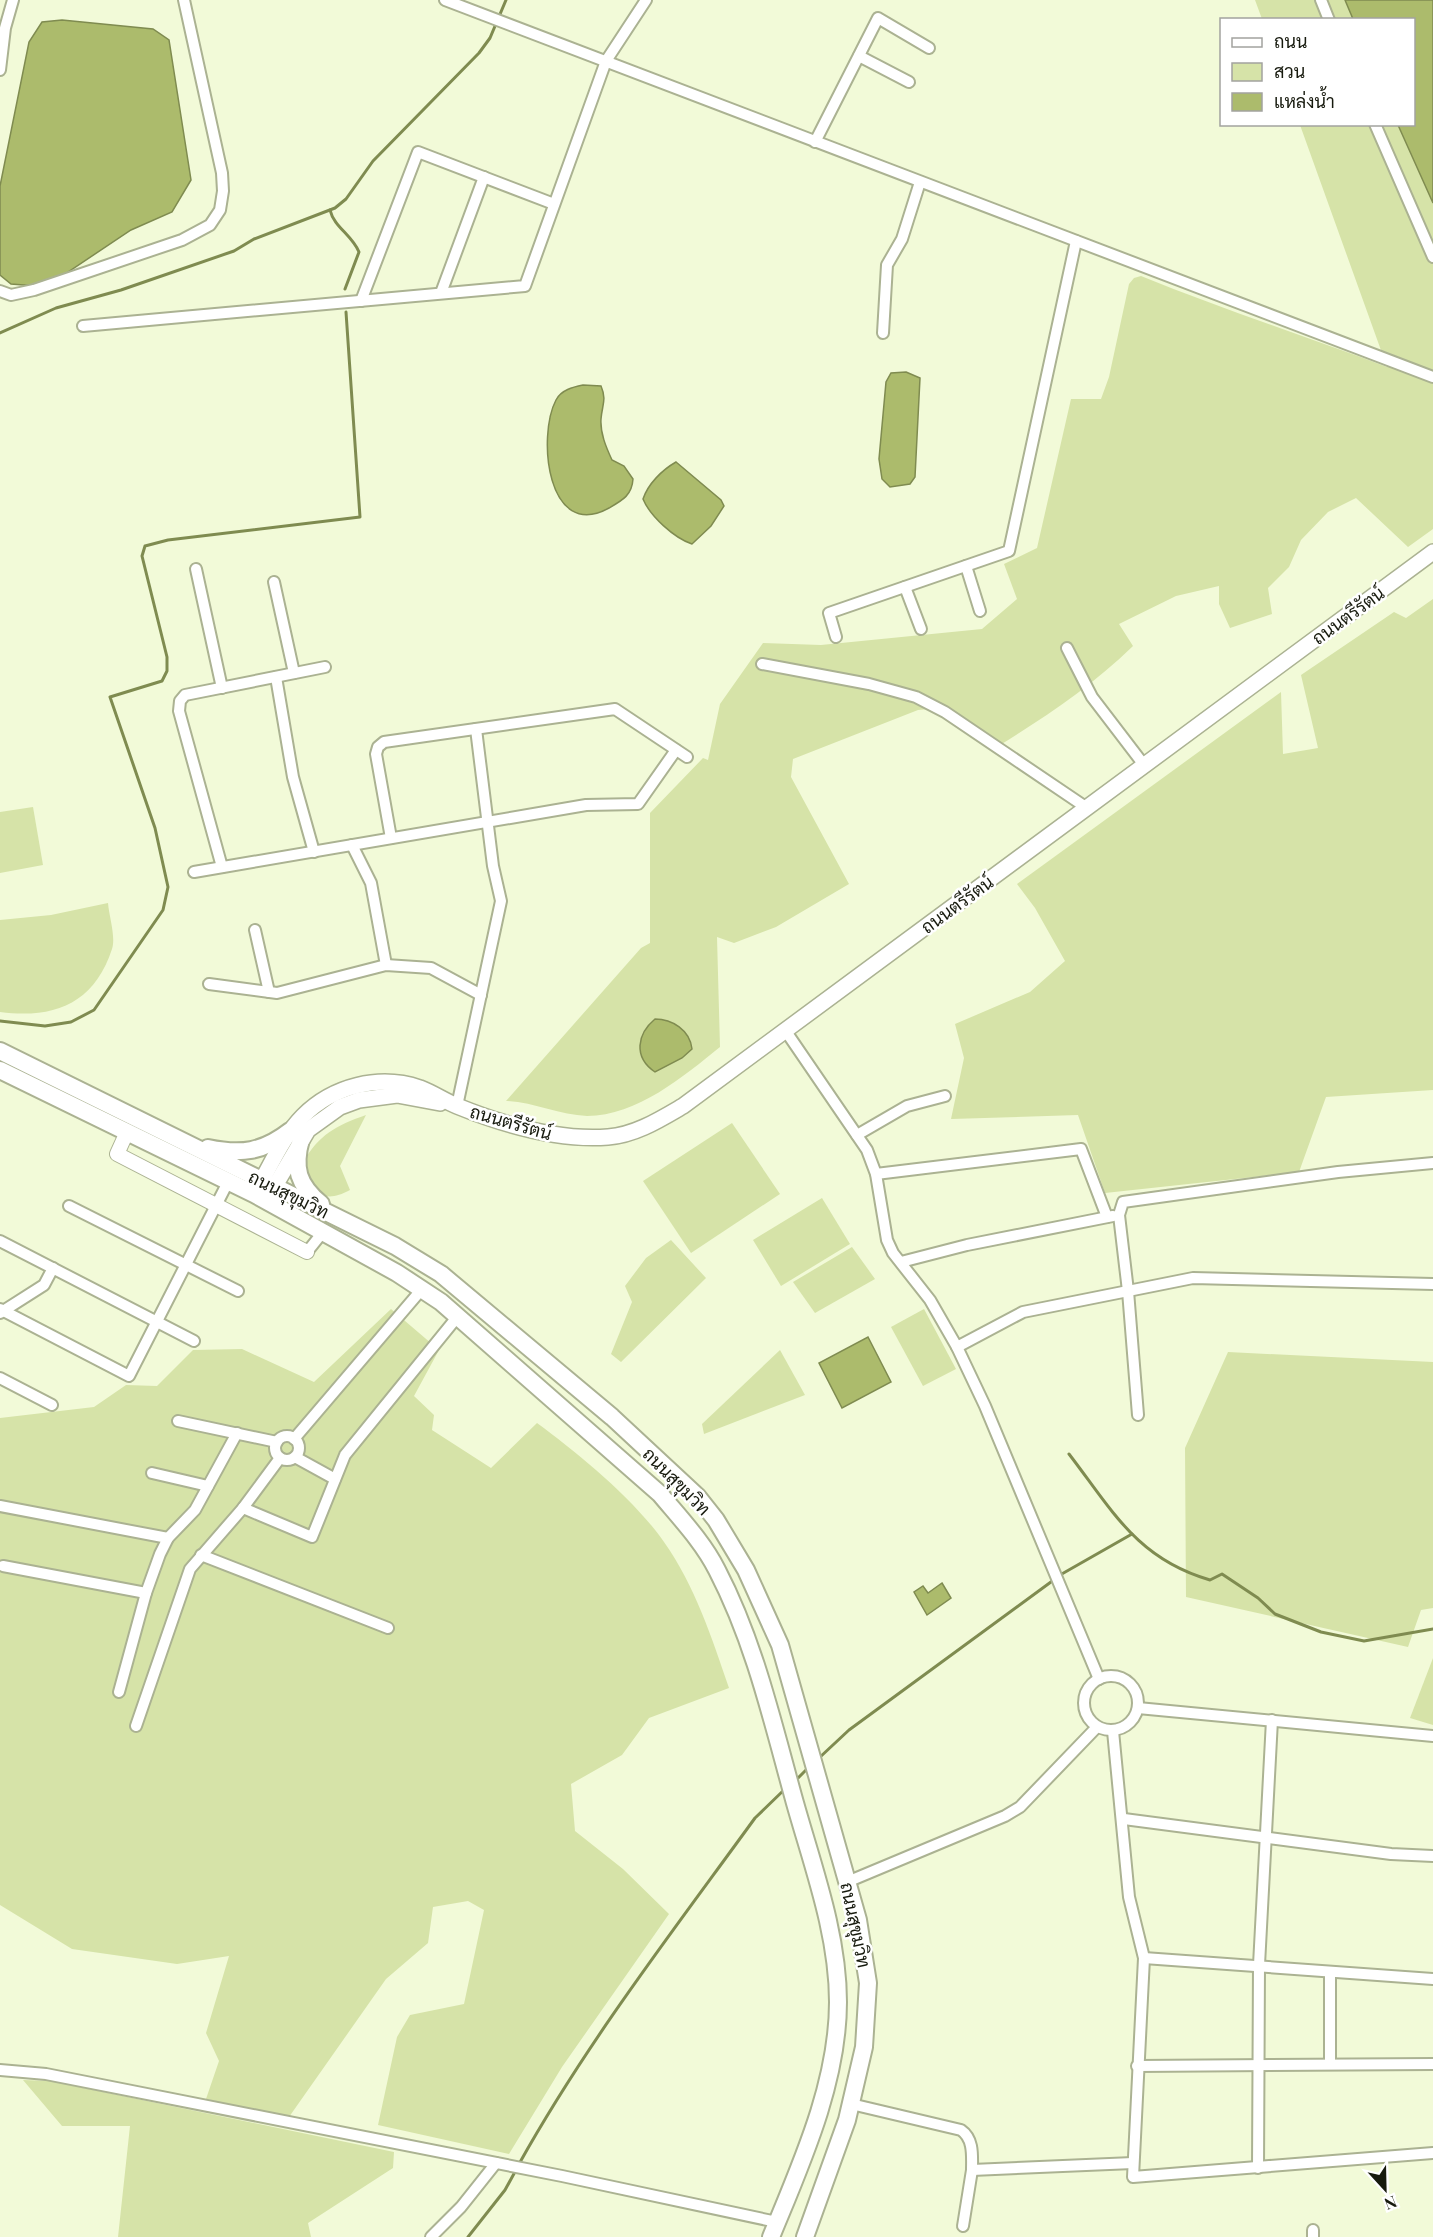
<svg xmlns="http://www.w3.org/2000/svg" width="1433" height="2237" font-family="'Playfair Display',Sarabun,serif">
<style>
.green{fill:#d6e3a8}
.water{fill:#acbb6c;stroke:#7f8b50;stroke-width:1.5}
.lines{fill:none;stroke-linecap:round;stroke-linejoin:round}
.stream{stroke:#7f8b50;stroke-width:3}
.minor-casing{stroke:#abb292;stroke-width:14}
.tertiary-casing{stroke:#abb292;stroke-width:16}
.secondary-casing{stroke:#abb292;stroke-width:18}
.trunk-casing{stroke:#abb292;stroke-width:20}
.minor{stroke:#fff;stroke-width:10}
.tertiary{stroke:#fff;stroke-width:14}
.secondary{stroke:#fff;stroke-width:15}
.trunk{stroke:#fff;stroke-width:16}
.labels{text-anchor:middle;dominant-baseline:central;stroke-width:5;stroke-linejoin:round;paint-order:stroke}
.street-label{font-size:18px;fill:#171a0e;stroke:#fff}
</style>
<rect width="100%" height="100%" fill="#f2fad8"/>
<!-- green -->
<g class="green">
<path d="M1255,0h178v529l-25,18 -52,-49 -28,14 -27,28 -12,27 -21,21 4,26 -42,14 -11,-24v-18l-43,10 -57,28 14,22c-40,39 -86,70 -133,99l-58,-37 -24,2 -125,49 -2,18 58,107 -73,43 -42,16 -17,-6 3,110c-36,29 -83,69 -133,69 -27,-1 -54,-14 -81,-15l135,-153 9,-5v-130l53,-55 5,2 12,-56 43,-61 58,2 161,-16 35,-30 -13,-35 33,-16 34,-149h30l8,-22 20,-93 5,-6 7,-2c81,33 164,60 246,91l-87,-242 114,-1v-104l-152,-1z"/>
<polygon points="1433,599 1433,1090 1326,1097 1299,1172 1105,1193 1078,1115 951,1119 964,1058 955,1024 1030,992 1065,961 1035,908 1017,884 1281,692 1283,754 1318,748 1301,675 1394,612 1406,618"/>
<polygon points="33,807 43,865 0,873 0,812"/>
<path d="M108,903c1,13 8,34 4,46 -18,55 -58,70 -112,63v-92l51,-5z"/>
<path d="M366,1115l-26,51 10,24c-29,16 -40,0 -47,-27 15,-28 34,-38 63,-48z"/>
<polygon points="732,1123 780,1194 691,1253 643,1181"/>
<polygon points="822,1198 850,1244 781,1286 753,1240"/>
<polygon points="671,1240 706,1278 621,1362 611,1354 632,1302 625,1286 646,1258"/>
<polygon points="852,1247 875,1279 815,1313 793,1282"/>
<path d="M391,1309l48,41 -25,46 20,19 -2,15 59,38 46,-45c41,30 98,77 127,119 31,44 48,96 65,146l-80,30 -27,37 -51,29 4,47 48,38 46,45 -107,153 -53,87 -131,-29 19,-88 13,-22 54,-11 20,-94 -16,-9 -35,6 -5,36 -42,36 -97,138 -83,-18 13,-38 -13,-28 23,-77 -52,8 -105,-15 -72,-44v-487l94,-11 32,-22 31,1 36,-36 49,-1 72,33z"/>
<polygon points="924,1309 956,1369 923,1386 891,1327"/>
<polygon points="780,1350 805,1395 704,1434 702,1424"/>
<polygon points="1228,1352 1433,1362 1433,1608 1421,1610 1408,1647 1186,1597 1185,1448"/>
<polygon points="1433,1658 1433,1725 1410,1718"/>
<polygon points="23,2080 50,2081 394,2152 393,2168 308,2223 311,2237 118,2237 130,2126 62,2126"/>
</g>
<!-- water -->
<g class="water">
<polygon points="1345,0 1433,0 1433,203 1398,125 1414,124 1414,20 1353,19"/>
<polygon points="62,20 153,29 169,40 191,180 172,212 131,230 65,274 36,286 11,284 0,275 0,186 29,42 42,22"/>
<polygon points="906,372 920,378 915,477 910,484 890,487 882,479 879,459 886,382 891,373"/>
<path d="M583,385l18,1c6,14 1,19 0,33 -1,14 5,28 11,41l12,6 9,13c-1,16 -10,21 -24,29 -62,34 -72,-72 -53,-108 5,-10 17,-13 27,-15z"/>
<path d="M676,462l45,38 3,6 -13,20 -19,18c-18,-6 -42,-28 -49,-45 5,-15 19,-29 33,-37z"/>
<path d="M655,1019c17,0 35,11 37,30l-10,9 -27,14c-22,-15 -18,-38 0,-53z"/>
<polygon points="868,1337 891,1382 842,1408 819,1363"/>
<polygon points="942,1583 951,1598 927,1615 914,1592 923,1586 928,1593"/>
</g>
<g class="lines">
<!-- stream -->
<g class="stream">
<path d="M330,210c4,17 22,25 29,42l-14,37"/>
<polyline points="0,333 56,308 121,290 234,251 254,239 335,208 346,199 373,161 479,53 490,38 506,0"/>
<polyline points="0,1021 45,1026 71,1022 94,1010 163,910 168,887 155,828 110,697 162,681 167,671 167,657 142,556 145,546 168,540 360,517 346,312"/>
<path d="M1069,1454c43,56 68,105 141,126l12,-6 36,24 17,16 46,18 43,9 69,-12"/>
<polyline points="1060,1575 1132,1534"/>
<polyline points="819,1758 849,1730 1055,1579"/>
<polyline points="795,1781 809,1767"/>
<path d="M519,2164c68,-122 154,-233 236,-346l30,-29"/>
<polyline points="468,2237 505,2190 516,2170"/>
</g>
<!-- minor casing -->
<g class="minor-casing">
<g id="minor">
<polyline points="445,0 1433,377"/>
<polyline points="1321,0 1329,20"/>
<polyline points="859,56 909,82"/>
<polyline points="0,70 5,28 13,0"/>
<polyline points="1375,124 1433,257"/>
<polyline points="815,142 878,18 929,48"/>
<polyline points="0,291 11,295 34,290 182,240 210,225 220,210 223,191 222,173 184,0"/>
<polyline points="441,293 484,177"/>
<polyline points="361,301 418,152 554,204"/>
<polyline points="83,326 525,286 606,61 646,0"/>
<polyline points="883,333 887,265 902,239 920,182"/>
<polyline points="966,566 980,611"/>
<polyline points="196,569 222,688"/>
<polyline points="274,582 294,673"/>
<polyline points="905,587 921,629"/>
<polyline points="836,637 829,613 1009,551 1076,241"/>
<polyline points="1067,648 1092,697 1144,765"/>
<polyline points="762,664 869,684 916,697 945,712 1087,808"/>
<polyline points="276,677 293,777 314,852"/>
<polyline points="391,838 376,754 378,747 384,742 615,709 687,757"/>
<polyline points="352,845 371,883 386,965"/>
<polyline points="222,867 179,711 180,701 185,695 325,667"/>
<polyline points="194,872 586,805 638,804 676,750"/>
<polyline points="255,930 269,992"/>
<polyline points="209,984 277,993 386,965 431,968 481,995"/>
<polyline points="785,1030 867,1150 876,1174 887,1240 893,1253 930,1300 957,1347 985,1406 1099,1679"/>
<polyline points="457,1106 501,901 493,866 476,729"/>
<polyline points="857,1135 907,1106 945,1096"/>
<polyline points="876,1174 1081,1149 1107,1217"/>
<polyline points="69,1206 238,1291"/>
<polyline points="0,1241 194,1341"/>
<polyline points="307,1252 323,1232"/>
<polyline points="901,1262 967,1245 1113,1216"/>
<polyline points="0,1309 129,1376 228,1182"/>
<polyline points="0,1313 44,1285 53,1268"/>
<polyline points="957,1347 1023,1312 1193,1278 1433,1284"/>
<polyline points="0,1378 52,1405"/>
<polyline points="1138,1415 1128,1291 1119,1215 1123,1202 1338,1172 1433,1163"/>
<polyline points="178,1421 277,1442"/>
<circle cx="287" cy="1448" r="12"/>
<polyline points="294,1439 422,1289"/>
<polyline points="295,1457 335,1479"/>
<polyline points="152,1473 208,1486"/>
<polyline points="0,1506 168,1538"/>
<polyline points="243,1508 312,1537 345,1455 458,1316"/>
<polyline points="201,1555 388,1628"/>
<polyline points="3,1566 146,1593"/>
<circle cx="1111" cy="1703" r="27"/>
<polyline points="119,1692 146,1593 160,1554 168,1538 195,1510 237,1433"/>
<polyline points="1138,1708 1433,1736"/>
<polyline points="136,1726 190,1569 243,1508 280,1458"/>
<polyline points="1113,1731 1129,1897 1144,1958 1133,2177 1433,2153"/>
<polyline points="1124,1819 1391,1854 1433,1856"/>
<polyline points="847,1882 1005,1816 1020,1807 1097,1727"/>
<polyline points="1144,1958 1433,1979"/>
<polyline points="1330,1973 1330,2063"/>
<polyline points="1137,2066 1433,2064"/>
<polyline points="0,2070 46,2074 562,2176 777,2222"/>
<path d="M851,2104l110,26c13,9 11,26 11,40l161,-7"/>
<polyline points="1258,2168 1259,1965 1272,1720"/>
<polyline points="963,2226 972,2170"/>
<polyline points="1313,2230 1313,2237"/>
<polyline points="431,2237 461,2207 496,2163"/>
</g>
</g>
<!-- tertiary casing -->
<g class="tertiary-casing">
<polyline id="tertiary" points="127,1132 117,1154 307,1252"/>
</g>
<!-- secondary casing -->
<g class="secondary-casing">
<g id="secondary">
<path d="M257,1189c14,-24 26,-53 46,-73 30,-30 76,-42 117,-28 13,5 25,13 37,18 47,19 100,35 151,31 27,-2 51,-17 75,-31l750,-554"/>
<polyline points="269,1196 308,1130 340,1107 359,1100 397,1095 440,1103"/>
</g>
</g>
<!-- trunk casing -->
<g class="trunk-casing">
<g id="trunk">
<polyline points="0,1051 395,1246 441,1274 612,1417 697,1496 716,1520 746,1570 780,1645 858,1920 868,1983 864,2047 847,2120 805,2237"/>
<path d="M0,1070l254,124 143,79 44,29 219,192c20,24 43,48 57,76 38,73 56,154 78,233 18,64 43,131 43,199 0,81 -37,162 -67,235"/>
<path d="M301,1139c-8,29 -3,46 20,65"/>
<path d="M208,1148c33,7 55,4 82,-17"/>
</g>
</g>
<!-- minor -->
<use href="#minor" class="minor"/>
<!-- tertiary -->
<use href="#tertiary" class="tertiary"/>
<!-- secondary -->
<use href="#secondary" class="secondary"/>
<!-- trunk -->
<use href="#trunk" class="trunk"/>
</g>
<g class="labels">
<!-- street labels -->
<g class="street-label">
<text transform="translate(1348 615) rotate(-36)">ถนนตรีรัตน์</text>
<text transform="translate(957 904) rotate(-36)">ถนนตรีรัตน์</text>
<text transform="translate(511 1122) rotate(16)">ถนนตรีรัตน์</text>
<text transform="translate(289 1194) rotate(26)">ถนนสุขุมวิท</text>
<text transform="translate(677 1481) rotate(45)">ถนนสุขุมวิท</text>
<text transform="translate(856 1925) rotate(78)">ถนนสุขุมวิท</text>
</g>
</g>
<!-- legend -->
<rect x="1220" y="18" width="195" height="108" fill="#ffffff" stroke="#a2a39f" stroke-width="1.5"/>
<rect x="1232" y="38" width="30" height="9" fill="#ffffff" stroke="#a2a39f" stroke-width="1.5"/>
<text x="1274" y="48" font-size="18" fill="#171a0e">ถนน</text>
<rect x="1232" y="63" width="30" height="18" fill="#d6e3a8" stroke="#a2a39f" stroke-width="1.5"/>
<text x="1274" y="78" font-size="18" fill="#171a0e">สวน</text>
<rect x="1232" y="93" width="30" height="18" fill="#acbb6c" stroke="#a2a39f" stroke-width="1.5"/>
<text x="1274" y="108" font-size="18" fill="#171a0e">แหล่งน้ำ</text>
<!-- north arrow -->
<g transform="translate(1385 2189) rotate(158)" stroke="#ffffff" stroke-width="4.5" paint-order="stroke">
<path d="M0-4.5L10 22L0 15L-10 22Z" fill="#171a0e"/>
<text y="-9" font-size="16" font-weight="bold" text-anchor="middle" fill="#171a0e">N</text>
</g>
</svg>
